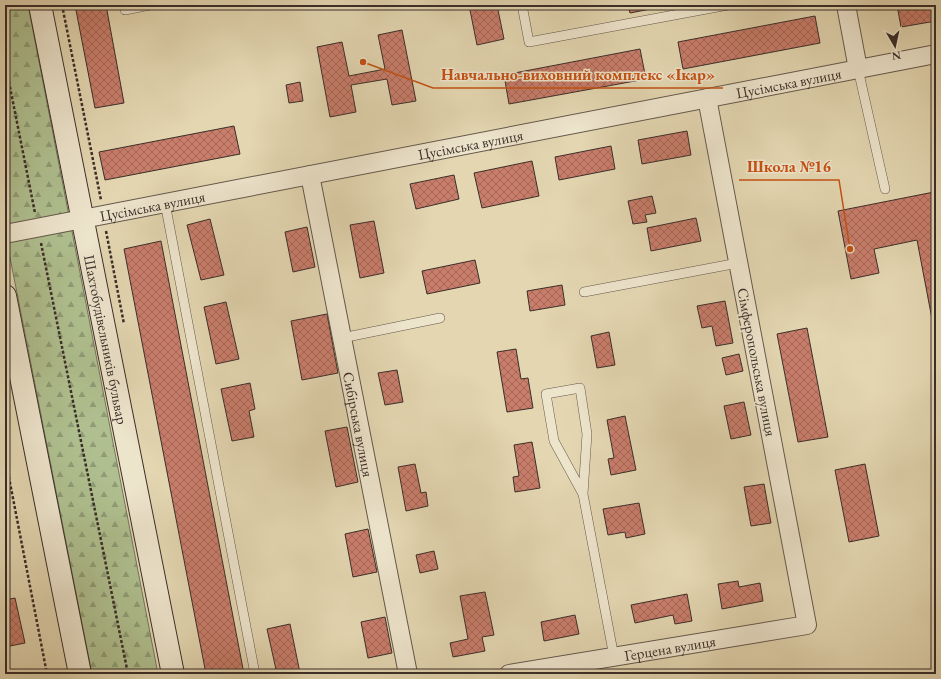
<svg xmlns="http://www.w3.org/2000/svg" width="941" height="679" font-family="'EB Garamond',serif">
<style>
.forest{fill:url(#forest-firs);stroke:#74765c}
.building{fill:url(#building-cross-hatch);stroke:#3a2e29}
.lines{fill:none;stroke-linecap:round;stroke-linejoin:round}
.service-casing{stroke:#64584b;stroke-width:10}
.minor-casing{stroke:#64584b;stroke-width:20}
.secondary-casing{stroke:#3a2e29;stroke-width:24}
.path{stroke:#3a2e29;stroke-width:2.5;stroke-dasharray:3 2;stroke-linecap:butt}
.service{stroke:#ede4cc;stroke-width:9}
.minor{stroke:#ede4cc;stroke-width:18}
.secondary{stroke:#ede4cc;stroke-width:22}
.labels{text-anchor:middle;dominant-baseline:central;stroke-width:3;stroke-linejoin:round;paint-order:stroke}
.street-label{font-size:15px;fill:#3a2e29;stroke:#ede4cc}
.leader{fill:none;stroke:#c55012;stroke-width:1.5}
.callout-dot{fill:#c55012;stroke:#ede4cc;stroke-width:1.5}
.callout-label{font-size:16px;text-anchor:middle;font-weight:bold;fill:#c55012;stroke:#ede4cc;stroke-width:3;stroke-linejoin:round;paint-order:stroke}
</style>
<defs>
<pattern id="forest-firs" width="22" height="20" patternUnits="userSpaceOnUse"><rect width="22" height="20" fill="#afbf8f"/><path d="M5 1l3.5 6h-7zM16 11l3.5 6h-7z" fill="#8f9c75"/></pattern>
<pattern id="building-cross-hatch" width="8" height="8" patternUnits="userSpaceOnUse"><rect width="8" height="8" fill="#c97d6b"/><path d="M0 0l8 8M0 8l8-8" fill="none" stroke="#a46758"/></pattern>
</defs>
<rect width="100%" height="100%" fill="#e3d6b1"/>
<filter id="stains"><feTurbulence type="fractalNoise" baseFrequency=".005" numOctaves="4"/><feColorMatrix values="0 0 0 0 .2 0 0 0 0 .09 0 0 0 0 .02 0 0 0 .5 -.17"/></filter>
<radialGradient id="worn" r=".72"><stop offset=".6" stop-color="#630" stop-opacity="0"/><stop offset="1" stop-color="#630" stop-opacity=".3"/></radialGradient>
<!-- forest -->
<polygon class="forest" points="5,5 28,5 158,674 92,674 5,232"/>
<!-- building -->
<g class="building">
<polygon points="75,5 106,5 124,103 95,108"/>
<polygon points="469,5 497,5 504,39 477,45"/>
<polygon points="628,5 661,5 661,7 630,13"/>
<polygon points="897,5 936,5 936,21 901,27"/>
<polygon points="815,16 820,43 683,69 678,42"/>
<polygon points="402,30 416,101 392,105 387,79 351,85 356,112 330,117 317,47 342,42 349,76 385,69 378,35"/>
<polygon points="640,49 646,79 509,104 504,75"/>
<polygon points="300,82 303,101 289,103 286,85"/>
<polygon points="234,126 240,154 105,180 99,152"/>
<polygon points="687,131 691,155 642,164 638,140"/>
<polygon points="611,146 615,169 559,180 555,157"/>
<polygon points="532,161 539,196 482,208 474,173"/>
<polygon points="454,175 459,199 416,209 410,184"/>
<polygon points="934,192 936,205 936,340 917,240 874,249 879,273 851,279 838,211"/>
<polygon points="652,196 656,213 645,215 647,222 633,224 628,201"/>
<polygon points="696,218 701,241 651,251 647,228"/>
<polygon points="210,219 224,275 201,280 187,225"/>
<polygon points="374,221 384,273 360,278 350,225"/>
<polygon points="307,227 315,267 293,272 285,232"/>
<polygon points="161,241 244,674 206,674 124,249"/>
<polygon points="475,260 480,283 427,294 422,271"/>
<polygon points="562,285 565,305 530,311 527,291"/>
<polygon points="725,301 733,343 716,346 712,326 702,328 697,306"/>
<polygon points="226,302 239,359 216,364 204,307"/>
<polygon points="327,314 338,373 302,380 291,321"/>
<polygon points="807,328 828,437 798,442 777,334"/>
<polygon points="609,332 615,365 597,368 591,336"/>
<polygon points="516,349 521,379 528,378 533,408 507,412 497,352"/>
<polygon points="739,354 743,371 726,375 722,358"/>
<polygon points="397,370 403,402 385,405 378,373"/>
<polygon points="250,383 255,409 249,411 254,437 232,441 221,389"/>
<polygon points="744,402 751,435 731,439 724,406"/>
<polygon points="625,416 636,470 611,475 608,459 614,458 607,420"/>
<polygon points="347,427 358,482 336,487 325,431"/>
<polygon points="532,442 540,488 515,492 513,477 519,476 514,445"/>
<polygon points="415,464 421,493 426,492 428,506 406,511 398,467"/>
<polygon points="865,464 879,536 849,542 835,470"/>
<polygon points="764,484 771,523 751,526 744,487"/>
<polygon points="639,503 645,534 626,538 625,532 608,535 603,509"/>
<polygon points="368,529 377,572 353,577 345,534"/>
<polygon points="434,551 438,569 420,573 416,555"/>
<polygon points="738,581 739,587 760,583 763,601 722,609 718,584"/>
<polygon points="485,592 494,635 482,637 485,651 453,657 450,643 468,639 460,596"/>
<polygon points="687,594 692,621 675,624 673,615 635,623 631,605"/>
<polygon points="15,598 25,643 5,647 5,600"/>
<polygon points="575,615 579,634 544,641 541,622"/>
<polygon points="385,617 392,653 368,658 361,622"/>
<polygon points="290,624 300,673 277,674 267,629"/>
</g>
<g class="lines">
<!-- service casing -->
<g class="service-casing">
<g id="service">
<polyline points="522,5 529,42 728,5"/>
<polyline points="125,10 150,5"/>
<polyline points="858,69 885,189"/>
<polyline points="165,203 255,674"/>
<polyline points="584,292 738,263"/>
<polyline points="342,338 440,318"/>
<polyline points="583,494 554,441 546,394 580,388 587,434 583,494 614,657"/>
</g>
</g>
<!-- minor casing -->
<g class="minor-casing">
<g id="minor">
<polyline points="846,5 858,69"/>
<path id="s1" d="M310,175l98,499"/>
<path id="s2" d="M5,234l931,-180"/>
<path id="s3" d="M509,674l298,-49 -100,-527"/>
</g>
</g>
<!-- secondary casing -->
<g class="secondary-casing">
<g id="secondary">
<path id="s4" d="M40,5l133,669"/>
<polyline points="5,296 80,674"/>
</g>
</g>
<!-- path -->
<g class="path">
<polyline points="62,5 101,200"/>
<polyline points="5,62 35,213"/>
<polyline points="106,231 124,324"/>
<polyline points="41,243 128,674"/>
<polyline points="5,457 47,674"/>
</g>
<!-- service -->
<use href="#service" class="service"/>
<!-- minor -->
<use href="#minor" class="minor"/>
<!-- secondary -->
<use href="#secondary" class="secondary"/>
</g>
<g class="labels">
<!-- street labels -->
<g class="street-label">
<text stroke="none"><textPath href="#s2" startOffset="798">Цусімська вулиця</textPath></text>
<text stroke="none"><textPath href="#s2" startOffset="474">Цусімська вулиця</textPath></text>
<text stroke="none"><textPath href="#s2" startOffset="150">Цусімська вулиця</textPath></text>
<text stroke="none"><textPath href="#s4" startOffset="341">Шахтобудівельників бульвар</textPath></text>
<text transform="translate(757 362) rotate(79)">Сімферопольська вулиця</text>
<text stroke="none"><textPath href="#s1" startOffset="254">Сибірська вулиця</textPath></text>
<text stroke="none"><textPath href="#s3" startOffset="163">Герцена вулиця</textPath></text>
</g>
</g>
<!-- callouts -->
<path class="leader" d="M363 62L433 88H723M850 249L839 180H739"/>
<g class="callout-dot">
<circle cx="363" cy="62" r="4"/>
<circle cx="850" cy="249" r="4"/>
</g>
<g class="callout-label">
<text x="578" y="80">Навчально-виховний комплекс «Ікар»</text>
<text x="789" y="172">Школа №16</text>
</g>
<!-- margin -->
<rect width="941" height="679" fill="none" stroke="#e3d6b1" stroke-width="20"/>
<rect x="6" y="6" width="929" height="667" fill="none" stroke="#3a2e29" stroke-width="2"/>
<rect x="10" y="10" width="921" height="659" fill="none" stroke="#3a2e29"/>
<!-- north arrow -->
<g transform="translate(895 46) rotate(171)" stroke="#ede4cc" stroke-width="3" paint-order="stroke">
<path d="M0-3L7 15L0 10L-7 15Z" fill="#3a2e29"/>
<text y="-6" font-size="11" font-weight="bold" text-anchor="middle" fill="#3a2e29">N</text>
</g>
<rect width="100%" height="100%" filter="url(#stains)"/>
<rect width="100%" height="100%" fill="url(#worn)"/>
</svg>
